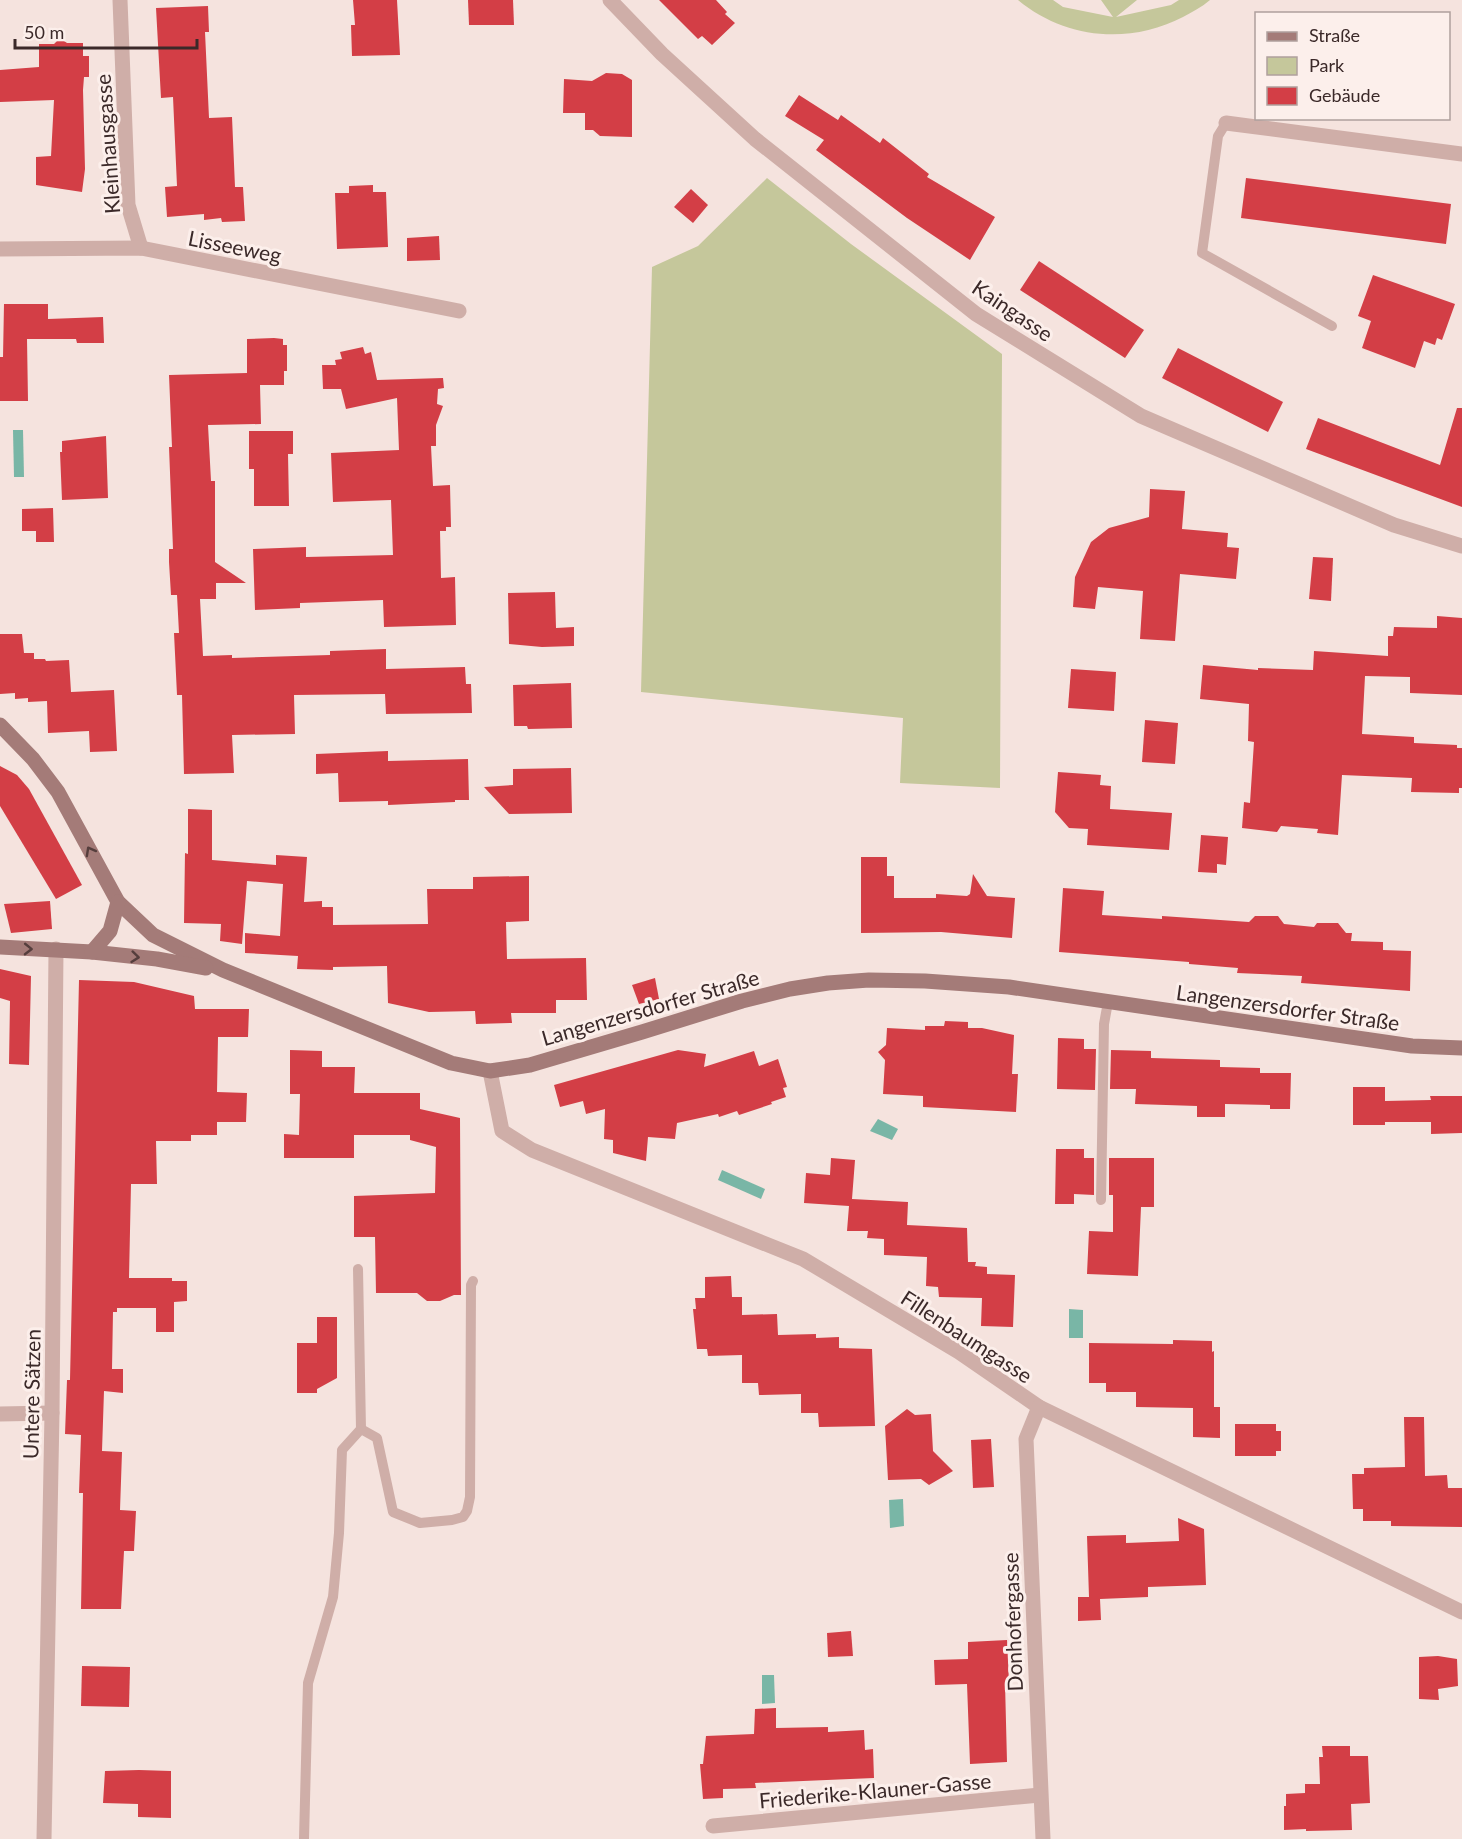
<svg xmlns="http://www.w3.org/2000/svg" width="1462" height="1839" font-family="Lato,sans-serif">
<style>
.green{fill:#c5c79b}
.water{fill:#79b6a6}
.building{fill:#d33e46}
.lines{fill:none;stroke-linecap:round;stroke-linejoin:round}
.lane{stroke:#cfaea8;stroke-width:10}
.street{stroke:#cfaea8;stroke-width:15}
.secondary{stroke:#a47b78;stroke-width:15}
.oneway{stroke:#553e3d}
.labels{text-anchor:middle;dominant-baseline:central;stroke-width:6;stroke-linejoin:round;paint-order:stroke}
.street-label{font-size:21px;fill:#3b2929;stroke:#fcefeb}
</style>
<rect width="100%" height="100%" fill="#f5e3de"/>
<!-- green -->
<g class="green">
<path d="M1018,0h35l10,7 50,10 -12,-17h36l-21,17 55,-12 8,-5h31c-8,7 -18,12 -27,17 -54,28 -118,22 -165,-17z"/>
<polygon points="767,178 851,244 1002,354 1000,788 900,783 903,718 641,692 652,267 698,246"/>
</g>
<!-- water -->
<g class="water">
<polygon points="23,430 24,477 14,477 13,430"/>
<polygon points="878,1119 898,1129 892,1140 870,1131"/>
<polygon points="722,1170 765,1189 761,1199 718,1180"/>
<polygon points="1069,1309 1083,1310 1083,1338 1069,1338"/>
<polygon points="903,1499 904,1526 890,1528 889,1500"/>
<polygon points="762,1675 774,1675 775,1703 762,1704"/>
</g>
<!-- building -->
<g class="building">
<polygon points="353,0 397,0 400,55 352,56 351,25 355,25"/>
<polygon points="468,0 513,0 514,25 469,25"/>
<polygon points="659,0 716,0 727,12 725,14 735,23 712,45 702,36 698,39"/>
<polygon points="208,6 209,32 205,32 209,118 232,117 235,187 243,187 245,221 222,222 221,218 204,220 204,214 167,217 165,187 177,186 173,97 161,98 156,8"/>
<polygon points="57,41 64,41 67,43 83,43 83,56 89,56 89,77 84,77 83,90 85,169 82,192 36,185 36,157 51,156 54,100 0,102 0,70 39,67 39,44 54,44"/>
<polygon points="606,73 622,74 632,80 632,137 600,136 593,130 585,130 585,113 563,113 564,79 592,81"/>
<polygon points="799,95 838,120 841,115 880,143 883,138 929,174 927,177 995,217 970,260 907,218 816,150 824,140 785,116"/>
<polygon points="1246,178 1451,204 1446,244 1241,218"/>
<polygon points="373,185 373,192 386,192 388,247 337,249 335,193 349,193 349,186"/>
<polygon points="691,189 708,205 693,223 674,207"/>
<polygon points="439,236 440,260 407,261 407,238"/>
<polygon points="1039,261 1144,330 1125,358 1020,290"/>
<polygon points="1373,275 1455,304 1442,340 1437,338 1435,345 1424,341 1415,368 1362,348 1371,321 1358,316"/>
<polygon points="4,304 48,304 48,319 103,317 104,343 77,343 76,339 27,339 28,401 0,401 0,357 3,357"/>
<polygon points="274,338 283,339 283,345 287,345 287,371 284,371 284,385 260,385 261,424 208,425 211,481 215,481 215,562 246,583 216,583 216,599 200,599 203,656 232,655 232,658 330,655 330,651 386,649 386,669 465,667 466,684 471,684 472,713 386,714 385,694 294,695 295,734 232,735 234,773 184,774 182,695 177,695 174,633 179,633 177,595 171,595 169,562 169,549 173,549 169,447 172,447 169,375 247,373 247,339"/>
<polygon points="363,347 365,354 371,352 377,380 443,378 444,388 438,389 437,404 443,406 436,425 436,446 431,446 433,486 450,485 451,527 446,527 446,531 440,531 441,578 455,577 456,625 384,627 383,600 300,603 300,608 255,610 253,549 306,547 306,557 393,555 391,500 333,502 331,453 399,450 397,398 346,409 341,389 323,389 322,365 336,365 335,360 342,359 340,352"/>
<polygon points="1178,348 1283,402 1268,432 1162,378"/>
<polygon points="1457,408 1462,408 1462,507 1306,449 1318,418 1440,465"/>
<polygon points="249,431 293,431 293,454 288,454 289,506 254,506 254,469 249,469"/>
<polygon points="106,436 108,498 62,500 60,452 62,452 62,441"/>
<polygon points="1150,489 1185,491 1182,529 1228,533 1227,547 1239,548 1236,579 1180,574 1175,641 1140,639 1143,591 1098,587 1095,609 1073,607 1075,577 1091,542 1109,528 1149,517"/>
<polygon points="53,508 54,542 36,542 36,531 22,531 22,509"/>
<polygon points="1313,557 1333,558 1331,601 1309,599"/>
<polygon points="555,592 556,628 574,627 574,646 542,647 509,644 508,593"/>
<polygon points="1437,616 1462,618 1462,695 1410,693 1410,677 1365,676 1362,734 1414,737 1414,743 1457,745 1457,748 1462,748 1462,788 1459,788 1459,793 1411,792 1412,778 1342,775 1338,835 1317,833 1318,829 1281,826 1277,832 1242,828 1244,802 1250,803 1254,742 1248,741 1249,704 1200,699 1203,665 1258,670 1258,668 1313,670 1314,651 1388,656 1388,636 1393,636 1394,627 1437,628"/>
<polygon points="0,634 22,634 24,653 34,653 34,659 45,659 46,661 69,660 71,692 114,690 117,751 90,752 89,731 48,733 47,701 28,702 28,698 15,699 15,693 0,694"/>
<polygon points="1071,669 1116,672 1114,711 1068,708"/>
<polygon points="571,683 572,728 528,729 527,726 514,726 513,685"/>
<polygon points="1145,720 1178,723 1175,764 1142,762"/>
<polygon points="388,751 388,761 468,759 469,800 455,800 455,802 388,805 388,801 339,802 338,773 316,774 316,754"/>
<polygon points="0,766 17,775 29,789 82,885 56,899 0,806"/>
<polygon points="571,768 572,813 509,814 484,787 513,785 513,769"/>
<polygon points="1058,772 1101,775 1100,785 1111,786 1110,809 1172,813 1169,850 1087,845 1088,829 1069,828 1055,812"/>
<polygon points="188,809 212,810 212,860 276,865 276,855 307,857 304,902 322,901 322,907 333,907 333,925 428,924 427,889 473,889 473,877 529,876 529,921 506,922 507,959 586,958 587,1000 556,1000 556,1013 511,1013 512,1023 476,1024 475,1011 429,1012 388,1003 387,966 333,967 333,970 297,969 298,956 245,953 245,933 280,936 283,884 247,881 242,944 220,941 221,924 184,923 185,853 188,854"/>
<polygon points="1201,835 1228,837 1226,865 1217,864 1217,873 1198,872"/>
<polygon points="861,857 887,857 887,876 894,876 894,898 936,898 936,894 967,896 970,894 973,874 987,896 1015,898 1012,938 941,932 861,933"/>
<polygon points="1063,888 1104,891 1102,915 1162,919 1162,916 1249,922 1255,916 1278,916 1284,924 1314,927 1317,923 1338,923 1346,933 1352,933 1351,941 1383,942 1383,950 1411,951 1410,991 1301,983 1302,976 1237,973 1238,968 1189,964 1189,962 1059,952"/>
<polygon points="50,901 52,929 11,933 4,904"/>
<polygon points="0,969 31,976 29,1065 9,1064 10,1001 0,998"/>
<polygon points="655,978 659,999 639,1004 632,985"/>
<polygon points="79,980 134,982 194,996 195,1009 249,1009 248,1037 218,1037 217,1092 247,1093 246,1122 217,1122 217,1135 191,1135 191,1141 156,1141 157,1184 131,1184 129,1278 172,1278 172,1281 187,1281 187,1301 174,1302 174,1332 156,1332 156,1308 117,1308 117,1312 113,1312 112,1369 123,1369 123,1393 104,1391 102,1451 122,1452 120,1510 136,1511 134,1551 124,1551 121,1609 81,1609 83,1493 79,1493 81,1435 65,1434 67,1380 70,1380"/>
<polygon points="945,1021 968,1022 968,1028 982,1028 1014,1035 1012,1074 1018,1074 1016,1112 923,1107 923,1096 883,1094 885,1060 878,1052 886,1045 887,1028 925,1030 925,1026 944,1026"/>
<polygon points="1058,1038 1084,1039 1084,1049 1096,1049 1095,1090 1057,1089"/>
<polygon points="290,1050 322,1051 322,1067 355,1067 354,1093 420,1093 420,1109 460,1118 461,1295 454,1295 440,1301 427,1301 417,1293 376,1293 375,1237 354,1237 354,1196 435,1193 436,1147 410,1140 410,1135 354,1135 354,1158 284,1158 284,1134 299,1135 300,1094 290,1094"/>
<polygon points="678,1050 706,1054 704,1067 754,1051 759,1066 778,1059 787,1087 783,1088 786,1097 771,1102 772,1104 739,1115 737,1111 719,1117 718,1114 677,1123 675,1139 648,1137 646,1161 613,1153 613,1140 604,1139 605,1109 586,1114 583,1101 560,1107 554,1085"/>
<polygon points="1111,1050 1151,1051 1151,1058 1220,1060 1220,1067 1260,1068 1260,1073 1291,1073 1290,1109 1270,1109 1270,1105 1225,1104 1225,1117 1197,1117 1197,1106 1135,1104 1136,1089 1110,1089"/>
<polygon points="1353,1087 1385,1087 1385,1101 1431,1100 1430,1096 1462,1096 1462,1133 1431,1134 1431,1122 1385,1122 1385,1125 1353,1125"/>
<polygon points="1056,1149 1084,1149 1084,1158 1094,1158 1094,1195 1074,1194 1074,1204 1055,1204"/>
<polygon points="831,1158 855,1160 852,1199 908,1202 907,1225 967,1228 968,1262 976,1262 975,1266 987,1267 987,1274 1015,1275 1013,1327 981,1326 982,1298 939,1297 938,1287 926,1286 927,1257 884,1255 884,1239 867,1238 868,1231 847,1231 849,1206 804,1203 806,1173 830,1175"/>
<polygon points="1109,1158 1154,1158 1154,1207 1141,1207 1138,1276 1087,1274 1089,1231 1113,1232 1113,1195 1109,1195"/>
<polygon points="731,1276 732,1297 742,1297 742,1315 777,1314 778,1335 816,1334 816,1338 839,1337 839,1348 872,1349 875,1426 819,1427 818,1413 801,1413 801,1394 759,1395 758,1383 742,1383 742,1355 708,1356 707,1349 697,1349 693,1309 696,1309 695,1298 705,1298 705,1277"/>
<polygon points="317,1317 337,1317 337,1378 317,1389 317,1393 297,1393 297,1343 317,1343"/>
<polygon points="1173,1340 1212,1341 1212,1352 1214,1351 1214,1407 1220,1407 1220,1438 1193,1437 1193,1408 1136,1407 1136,1392 1106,1392 1106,1383 1089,1383 1089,1343 1173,1344"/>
<polygon points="907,1409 915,1415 931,1414 933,1451 953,1471 929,1485 921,1479 888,1480 885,1426"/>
<polygon points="1404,1417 1424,1417 1425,1476 1447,1475 1448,1488 1462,1488 1462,1527 1391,1526 1391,1521 1363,1521 1363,1509 1353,1509 1352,1474 1364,1474 1364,1468 1405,1467"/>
<polygon points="1235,1424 1276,1424 1276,1431 1281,1431 1281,1451 1276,1451 1276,1456 1235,1456"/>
<polygon points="991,1439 994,1487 973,1488 971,1440"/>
<polygon points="1178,1518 1204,1529 1206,1585 1148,1587 1148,1597 1100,1599 1101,1620 1078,1621 1078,1597 1089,1597 1087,1536 1126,1535 1126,1543 1179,1541"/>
<polygon points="851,1631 853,1656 828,1657 827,1633"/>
<polygon points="1007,1640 1009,1683 1005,1683 1007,1762 970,1764 967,1684 935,1685 934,1660 968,1659 968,1642"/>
<polygon points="1438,1656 1457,1659 1458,1686 1438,1689 1439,1700 1419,1699 1419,1657"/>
<polygon points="82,1666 130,1667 129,1707 81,1706"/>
<polygon points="776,1708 776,1728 828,1727 828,1732 864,1730 865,1750 873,1749 874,1778 755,1783 756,1788 723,1789 723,1798 703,1799 700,1764 703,1764 706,1736 754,1734 755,1709"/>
<polygon points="1322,1746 1350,1746 1350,1756 1368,1756 1370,1803 1351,1804 1352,1830 1306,1831 1306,1829 1284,1830 1284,1806 1286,1806 1286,1794 1305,1793 1305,1784 1320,1784 1319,1757 1323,1757"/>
<polygon points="139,1770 171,1771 171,1818 138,1817 138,1804 103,1803 105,1771"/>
</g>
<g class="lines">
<!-- lane -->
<g class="lane">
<polyline points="1226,123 1218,136 1202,253 1332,326"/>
<polyline points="1101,1200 1104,1024 1108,1002"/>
<polyline points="361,1429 377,1438 393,1512 420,1523 452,1520 463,1517 467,1511 470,1497 471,1285 473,1281"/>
<polyline points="304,1839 308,1683 333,1597 339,1533 342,1450 361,1429 358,1269"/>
</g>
<!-- street -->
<g class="street">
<polyline points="120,0 128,205 141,248"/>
<polyline points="610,0 662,54 755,139 976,314 1141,416 1394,525 1462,546"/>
<polyline points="1226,123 1462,154"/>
<polyline points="0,249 141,248 459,311"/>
<polyline points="490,1071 502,1131 532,1150 803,1259 959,1352 1039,1407 1462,1612"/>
<polyline points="1039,1407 1026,1439 1043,1839"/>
<polyline points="0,1414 52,1413"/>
<polyline points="713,1826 1040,1795"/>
<polyline points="44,1839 52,1413 56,949"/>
</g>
<!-- secondary -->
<g class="secondary">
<polyline points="0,725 33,759 58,792 118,902 153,935 223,970 451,1063 490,1071 530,1065 642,1032 742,1001 790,989 828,983 869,980 925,981 1009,987 1412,1046 1462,1048"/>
<polyline points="0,947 92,952 157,959 206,968"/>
<polyline points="92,952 110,931 118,902"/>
</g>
</g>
<!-- one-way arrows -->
<defs><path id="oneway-chevron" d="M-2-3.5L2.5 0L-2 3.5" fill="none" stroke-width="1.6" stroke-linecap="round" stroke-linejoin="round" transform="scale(1.5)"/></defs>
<g class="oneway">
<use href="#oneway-chevron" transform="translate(90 851) rotate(-119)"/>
<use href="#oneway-chevron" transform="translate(28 949) rotate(1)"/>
<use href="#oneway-chevron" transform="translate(135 957) rotate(6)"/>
</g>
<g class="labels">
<!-- street labels -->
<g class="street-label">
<text transform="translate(107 144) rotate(-94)">Kleinhausgasse</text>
<text transform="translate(235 246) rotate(11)">Lisseeweg</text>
<text transform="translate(1013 310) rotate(34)">Kaingasse</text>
<text transform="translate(650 1007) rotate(-16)">Langenzersdorfer Straße</text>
<text transform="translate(1288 1007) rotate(8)">Langenzersdorfer Straße</text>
<text transform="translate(967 1336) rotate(33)">Fillenbaumgasse</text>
<text transform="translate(31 1394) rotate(-89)">Untere Sätzen</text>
<text transform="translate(1012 1622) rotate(-92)">Donhofergasse</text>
<text transform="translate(875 1790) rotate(-5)">Friederike-Klauner-Gasse</text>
</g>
</g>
<!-- legend -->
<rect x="1255" y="12" width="195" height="108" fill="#fcefeb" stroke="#afa09d" stroke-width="1.5"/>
<rect x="1267" y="32" width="30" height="9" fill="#a47b78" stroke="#afa09d" stroke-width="1.5"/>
<text x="1309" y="42" font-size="18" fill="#3b2929">Straße</text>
<rect x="1267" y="57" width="30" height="18" fill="#c5c79b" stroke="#afa09d" stroke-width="1.5"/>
<text x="1309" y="72" font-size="18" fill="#3b2929">Park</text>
<rect x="1267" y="87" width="30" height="18" fill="#d33e46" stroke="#afa09d" stroke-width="1.5"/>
<text x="1309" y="102" font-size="18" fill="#3b2929">Gebäude</text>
<!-- scale -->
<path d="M15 39v9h182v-9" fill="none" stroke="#3b2929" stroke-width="3"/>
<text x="24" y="39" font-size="18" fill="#3b2929" stroke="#fcefeb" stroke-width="4.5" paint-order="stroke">50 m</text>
</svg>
